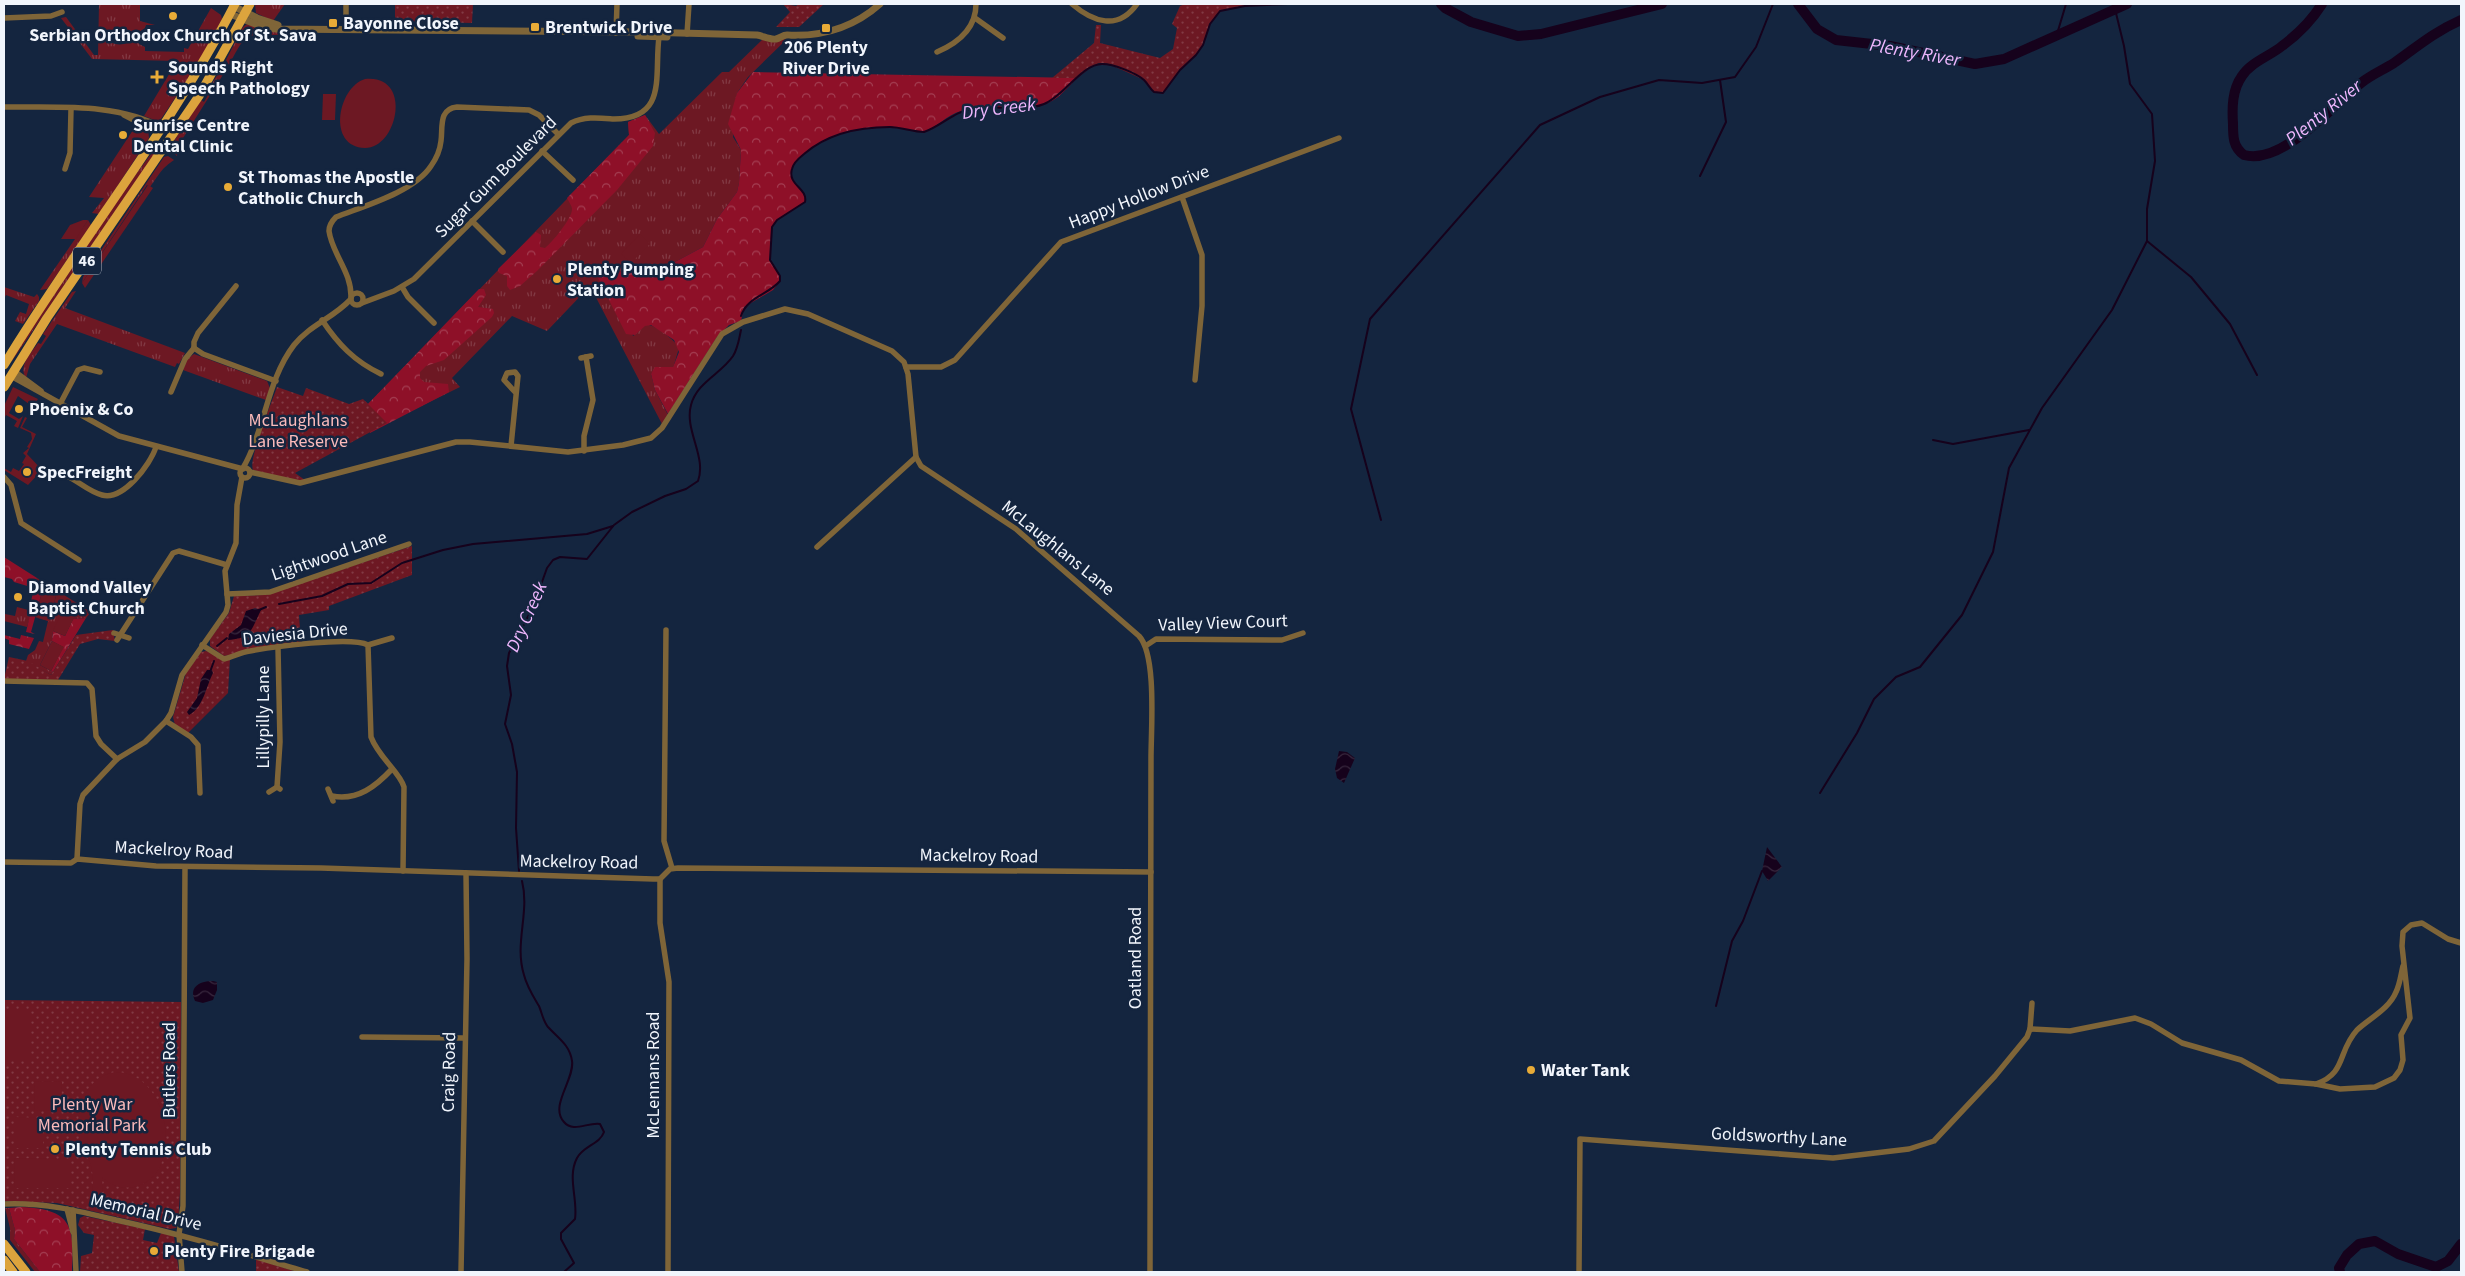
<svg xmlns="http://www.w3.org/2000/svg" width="2465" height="1276" font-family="'Source Sans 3',sans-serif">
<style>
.grass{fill:url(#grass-tufts)}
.forest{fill:url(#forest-crowns)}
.park{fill:url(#park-dots)}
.garden{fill:#6d1823}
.water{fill:url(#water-waves)}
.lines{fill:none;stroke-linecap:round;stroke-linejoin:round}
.stream{stroke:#16021c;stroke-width:2}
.river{stroke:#16021c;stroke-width:10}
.minor{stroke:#7f6538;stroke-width:5.5}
.tertiary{stroke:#7f6538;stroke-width:7}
.primary{stroke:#dca43d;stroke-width:9}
.poi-dot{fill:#e8ab37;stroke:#14253f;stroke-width:2}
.labels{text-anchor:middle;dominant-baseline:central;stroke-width:5;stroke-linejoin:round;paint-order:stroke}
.shield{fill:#14253f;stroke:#afb7c3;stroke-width:1}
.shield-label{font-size:16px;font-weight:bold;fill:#f1f5fc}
.poi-label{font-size:18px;font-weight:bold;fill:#f1f5fc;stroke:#14253f;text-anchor:start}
.street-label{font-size:18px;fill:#f1f5fc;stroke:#14253f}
.park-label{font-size:18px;fill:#fbbaba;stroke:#14253f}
.water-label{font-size:19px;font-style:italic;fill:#efb7fe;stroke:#14253f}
</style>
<defs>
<pattern id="grass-tufts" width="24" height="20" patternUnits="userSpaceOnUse" patternTransform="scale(1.25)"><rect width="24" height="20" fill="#6d1823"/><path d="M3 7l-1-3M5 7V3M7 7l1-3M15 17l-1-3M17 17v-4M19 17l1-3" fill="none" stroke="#823a44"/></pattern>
<pattern id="forest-crowns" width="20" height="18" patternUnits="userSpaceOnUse" patternTransform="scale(1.25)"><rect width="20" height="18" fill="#8e1028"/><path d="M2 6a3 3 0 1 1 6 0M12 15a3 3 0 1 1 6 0" fill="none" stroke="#a43f53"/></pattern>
<pattern id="park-dots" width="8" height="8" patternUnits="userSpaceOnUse" patternTransform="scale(1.25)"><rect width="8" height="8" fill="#6d1823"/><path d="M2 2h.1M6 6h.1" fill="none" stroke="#823a44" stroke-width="1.8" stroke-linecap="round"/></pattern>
<pattern id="water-waves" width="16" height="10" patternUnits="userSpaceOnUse" patternTransform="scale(1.25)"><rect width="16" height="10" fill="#16021c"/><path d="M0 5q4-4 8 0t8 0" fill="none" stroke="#38283e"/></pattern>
</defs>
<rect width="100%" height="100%" fill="#14253f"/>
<!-- grass -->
<g class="grass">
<path d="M99,4h50l-9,1v16l15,4h-9l-1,3 -6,4 -2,4 -17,-6 -11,4v7c10,7 18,2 28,-1l2,4 6,3v4l39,1v-4l4,1 23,-41 10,7 1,4 -21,40 -40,60 -4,2 -13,-5 33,-55 -85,-2 -31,-41 5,-1 28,38h4z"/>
<polygon points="255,4 285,4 273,21 256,13"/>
<path d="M247,24l37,8v3c-39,0 -36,-6 -55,30l-3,-5 17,-33z"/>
<path d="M764,38h21l1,2 -38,37 -11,16 -4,44 8,13 -2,33 -2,9 -20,27 -14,28 -30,16 -27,3 -32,8 19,62c5,-3 8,-9 13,-11 7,-2 30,16 33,23l-6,20 -6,1 -8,-2 -8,7 4,16 13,25 -6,9 -72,-138 -43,45 -35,-15 -60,62 8,9 -73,36 -19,-19 261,-269 -1,-13 17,-7 14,19 63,-62h7z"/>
<polygon points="221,69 226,70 178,146 177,156 171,151 170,147 201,100 204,102 208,95 206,93"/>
<polygon points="137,124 148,129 149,138 99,214 92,213 104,198 89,197"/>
<polygon points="160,142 162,143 12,361 9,362 127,186"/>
<path d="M168,156l6,4c-12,8 -14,13 -24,27l-3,-2 -65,98 1,-6 81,-120z"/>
<polygon points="88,220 91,225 47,289 40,290"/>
<polygon points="4,287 34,297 37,294 39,297 39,301 23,324 15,321 20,312 26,314 29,304 6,295 4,299"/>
<path d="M76,291l-11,17 120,45 -6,11 -2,-1 -2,4 -118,-43 -27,40 -4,14c-8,-12 5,-25 12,-35l3,1 5,-8 -3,-2 29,-42z"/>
<polygon points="194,354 267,381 270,388 266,400 183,370 187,359"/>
<polygon points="37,578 91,612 86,618 73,619 76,612 53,631 52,641 40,665 53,672 51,675 26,661 28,655 35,650 39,641 43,642 48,621 34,617 49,620 56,596 34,587"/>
<polygon points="17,607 32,611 27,627 4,621 5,614 15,616"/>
<polygon points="5,1208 9,1208 15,1230 14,1239 40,1272 35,1272 10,1240 10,1228"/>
</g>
<!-- forest -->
<g class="forest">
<path d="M753,72l324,6c-6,6 -12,13 -19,19 -29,21 -66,5 -97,14 -14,4 -24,16 -37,21 -11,0 -23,-5 -34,-5 -31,0 -63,7 -86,27 -5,4 -11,9 -12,15 -5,16 16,19 13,33l-28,18 -5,7 -2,33 10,16v5l-7,9 -29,17 -3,14 -12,4 -12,12 -49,77 -13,-24 -4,-16 4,-7h18l6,-15 -5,-12 -23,-15 -6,1 -10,9 -9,-1 -29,-58 76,-13 30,-16 14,-28 20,-27 2,-9 2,-33 -13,-26 9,-31z"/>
<path d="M645,115l10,18 -2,13 -36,44 -80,81 -17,15 -10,4 -3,-4v-10l-8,-3 -1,-4 38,-37 5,3 -1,12 5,1c7,-5 28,-31 27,-39 0,-3 -3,-7 -5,-11l62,-63 -1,-13z"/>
<polygon points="479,289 484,289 486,295 478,307 493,309 494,313 492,317 444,360 426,366 420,372 420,378 424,382 448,384 449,392 370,433 365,401 368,404"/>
<polygon points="4,557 37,578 34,587 42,592 31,632 35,634 26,632 31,611 29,610 34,588 14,582 12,579 4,577"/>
<polygon points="86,618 53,672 51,671 63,647 52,641 53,631 65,636 73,619"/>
<polygon points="4,635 20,639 21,635 34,638 29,649 9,644 9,640 4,638"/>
<path d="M21,1207c50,2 54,18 51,65h-32l-26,-33 1,-9 -6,-22z"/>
</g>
<!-- park -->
<g class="park">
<polygon points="395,4 473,4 472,23 395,21"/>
<polygon points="783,4 796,6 799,4 824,4 799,27 776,27 790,12"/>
<polygon points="1185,4 1288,4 1245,6 1220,11 1210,24 1203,45 1196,55 1180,70 1163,93 1154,92 1142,79 1109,64 1099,63 1091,67 1077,78 1052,78 1094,43 1096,25 1101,25 1100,43 1160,58 1173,49 1177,28 1172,24 1180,6"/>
<path d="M277,387l26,9 3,-8 43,16 14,-5 24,24 -92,50 10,7 -7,1 -45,-11c-5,-11 19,-68 24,-83z"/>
<polygon points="412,546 412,575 329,606 329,610 299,615 301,643 224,656 210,646 210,639 229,613 234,596 265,595"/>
<polygon points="113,630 115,641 98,639 80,644 58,680 4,679 9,657 28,661 51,675 76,635"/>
<polygon points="206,651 230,659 228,693 188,733 175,725 173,717 186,673 201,652"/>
<polygon points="4,1000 181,1002 180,1192 178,1224 176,1228 170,1229 57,1203 4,1201"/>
<polygon points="84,1216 145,1229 143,1240 157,1243 161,1233 174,1236 179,1272 80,1272 81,1256 92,1253 94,1235 84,1233 78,1225 80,1218"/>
<polygon points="256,1259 297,1272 256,1272"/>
</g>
<!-- garden -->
<g class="garden">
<path d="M365,79c48,-5 33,69 0,69 -39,-1 -27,-61 0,-69z"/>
<polygon points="323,94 336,94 335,120 322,120"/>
<polygon points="148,185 153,188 85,288 82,283"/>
<polygon points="83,220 88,220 76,239 61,239 70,225"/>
<polygon points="640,234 650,244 631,263 621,254"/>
<polygon points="13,387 38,399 33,407 18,396 9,413 19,419 23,416 18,428 14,426 17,421 6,415 4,419 4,406"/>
<polygon points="25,417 27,418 22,427 36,434 27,454 42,470 28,485 4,470 4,468 11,472 13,468 19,471 24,464 22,463 26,456 23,453 29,448 27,447 32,439 31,433 20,428"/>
<polygon points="42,592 56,596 49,621 35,617"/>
<polygon points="65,606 77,612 65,636 53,631"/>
<polygon points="52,641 64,647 51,671 40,665"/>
<rect x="4" y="1009" width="27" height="51"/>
<path d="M115,1072c56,-1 71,105 19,115 -13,2 -22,-1 -32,-10l1,15 -10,1c0,-8 0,-19 -2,-27 -2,-8 -8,-14 -10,-22 -8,-28 2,-67 34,-72z"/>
<polygon points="35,1081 62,1082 61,1111 34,1110"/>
<polygon points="15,1117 43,1118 43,1148 15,1148"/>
<polygon points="15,1158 70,1159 70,1188 14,1188"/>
</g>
<!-- water -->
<g class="water">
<path d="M255,608l6,2c-9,18 -9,29 -33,30l1,-6 12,-9 5,-14z"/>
<path d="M207,670h5l1,3c-7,14 -10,35 -24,42l-2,-3 10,-14 4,-19z"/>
<polygon points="1339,751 1347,752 1355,758 1344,783 1337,778 1335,769"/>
<polygon points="1767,847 1782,867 1768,881 1762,871"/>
<path d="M213,981l4,1v8l-4,10 -10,3 -8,-2c-7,-15 6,-20 18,-20z"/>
</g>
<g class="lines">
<!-- stream -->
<g class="stream">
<polyline points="2115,9 2124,46 2130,84 2152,114 2155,161 2147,209 2147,241 2191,277 2230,324 2257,375"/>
<polyline points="2057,34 2066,4"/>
<polyline points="1700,176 1726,122 1720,80"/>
<path d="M741,316c6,-19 27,-21 39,-35v-5l-10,-16 2,-33 5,-7 28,-18c3,-14 -18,-17 -13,-33 1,-6 7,-11 12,-15 23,-20 55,-27 86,-27 11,0 23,5 34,5 19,-7 30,-21 51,-24 23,-3 46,5 69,-4 19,-7 38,-40 58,-40 12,0 34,9 42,16 4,4 6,9 10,12l9,1 17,-23 16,-15 7,-10 7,-21 10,-13 25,-5 43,-2"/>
<polyline points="1933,440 1953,444 2029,430"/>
<polyline points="1381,520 1351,409 1370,319 1540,125 1600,97 1659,80 1702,83 1735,77 1756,47 1773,4"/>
<polyline points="279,604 322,596 348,584 371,583 402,563 443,550 473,544 587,534 613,526"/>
<polyline points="259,610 266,607"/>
<polyline points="217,646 227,638"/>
<polyline points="210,672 214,661"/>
<polyline points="1820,793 1857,733 1874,699 1896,677 1920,667 1962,615 1993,552 2009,468 2042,408 2112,310 2147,241"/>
<path d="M519,871l-3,-43 1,-56 -5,-28 -7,-20 6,-29 -4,-29 2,-13 24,-46 14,-39 6,-8 7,-3 27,2 27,-34 18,-13 33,-16 21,-7 12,-8c9,-24 -14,-51 -7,-76 6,-23 30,-31 42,-49 5,-8 6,-17 8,-26"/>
<path d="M522,881c8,32 -8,62 2,94 3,12 9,21 15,31 3,7 4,15 9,21 10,11 22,18 24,34 3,18 -23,45 -8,61 9,11 24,0 36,2l4,8c-4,12 -21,14 -27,26 -10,19 1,41 -2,61l-14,14v6l13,24 -10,9"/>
<polyline points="1716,1006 1732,941 1743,921 1762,871"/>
</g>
<!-- river -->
<g class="river">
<polyline points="1441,4 1445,8 1471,22 1518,36 1541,34 1662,4"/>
<polyline points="1798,4 1817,29 1836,40 1890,46 1975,64 2004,59 2127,4"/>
<path d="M2322,4c-10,16 -25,31 -40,42 -12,10 -31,16 -40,30 -10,14 -10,32 -9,48 0,13 0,23 11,31 38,11 90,-51 117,-72 10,-8 22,-13 33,-20 24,-17 40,-31 67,-43"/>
<polyline points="2340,1272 2339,1268 2347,1255 2359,1244 2375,1241 2398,1254 2436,1267 2448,1261 2461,1244"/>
</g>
<!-- minor -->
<g class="minor">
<path d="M1072,4c21,18 46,27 65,0"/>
<polyline points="4,18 51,16 62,12"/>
<polyline points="975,18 1003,38"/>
<polyline points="346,28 346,4"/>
<polyline points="616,33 617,4"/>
<polyline points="687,34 689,4"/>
<path d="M937,52c21,-9 39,-23 39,-48"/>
<path d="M4,107c52,1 112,-5 159,21"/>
<polyline points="124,115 159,133"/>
<polyline points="542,151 573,180"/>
<polyline points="65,169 70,153 71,109"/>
<polyline points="1182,197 1202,255 1202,306 1195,380"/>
<polyline points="472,221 503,252"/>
<polyline points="402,287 408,297 434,323"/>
<circle cx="357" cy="299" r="6"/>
<path d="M351,298c1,-26 -19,-44 -22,-67 0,-6 3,-10 7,-14 28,-11 78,-25 95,-51 5,-7 9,-16 10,-25 2,-13 -3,-32 16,-34l72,3 10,5 19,19"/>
<path d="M362,303l32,-12 20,-12 157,-156c14,-7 29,-5 43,-4 54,0 40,-44 45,-82"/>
<path d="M322,320c16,24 32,41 59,54"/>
<polyline points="194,348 203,354 276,381"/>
<polyline points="194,348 194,342 198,333 236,286"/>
<polyline points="581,358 591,356"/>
<polyline points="906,367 941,367 955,360 1061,242 1339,138"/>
<polyline points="14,371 41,391"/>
<polyline points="11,376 119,436 243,469"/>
<polyline points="171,392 185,359 194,348"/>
<polyline points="60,404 78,370 84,368 100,372"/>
<polyline points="511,446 518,376 515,372 507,373 504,380 516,393"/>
<polyline points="584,451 584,436 593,400 586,357"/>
<path d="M243,468c22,-38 24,-88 51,-123 16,-20 39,-27 56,-45"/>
<circle cx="245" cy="473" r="5"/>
<path d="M250,472l50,11 156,-41h14l98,10 55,-7 28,-7 11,-10 60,-94 21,-12 42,-13 23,5 84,37 12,11 4,12 8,83 5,9 95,63 123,107c18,19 12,94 12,122 0,171 -1,343 -1,514"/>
<path d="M65,475c12,5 24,17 37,20 21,6 48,-30 54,-48"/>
<polyline points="4,477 11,485 21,523 79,560"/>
<polyline points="817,547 916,457"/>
<polyline points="227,594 270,592 409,544"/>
<polyline points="666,630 664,841 672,868"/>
<polyline points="114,633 129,638"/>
<polyline points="117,640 173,553 179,551 227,565"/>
<path d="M202,645l22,14c9,-2 17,-7 26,-8 22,-4 101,-15 118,-6l3,92c8,21 29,35 33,50l-1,84"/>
<polyline points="368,645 392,638"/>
<polyline points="1147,645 1156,639 1282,640 1303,633"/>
<polyline points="4,681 87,683 92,689 96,736 101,744 117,759"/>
<polyline points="166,721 191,737 198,745 200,793"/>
<polyline points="277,787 280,742 278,648"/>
<polyline points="328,789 333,801"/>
<polyline points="269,792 277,787 280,789"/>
<path d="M332,796c26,5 44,-10 60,-27"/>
<polyline points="77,859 156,866 321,868 653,879 660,879 670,869 678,868 1151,872"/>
<polyline points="77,859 80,804 83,795 117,759 145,742 166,721 171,713 182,675 226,612 228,605 225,571 236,543 237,505 242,477"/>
<polyline points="4,862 71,863 77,859"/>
<polyline points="660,879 660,923 669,982 668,1272"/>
<polyline points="2030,1029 2070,1031 2135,1018 2151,1024 2182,1043 2241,1060 2279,1081 2316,1084 2340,1089 2375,1087 2394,1078 2400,1070 2403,1060 2401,1035 2410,1018 2402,946 2403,932 2411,925 2422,923 2448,939 2461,943"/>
<polyline points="362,1037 464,1038"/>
<path d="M2316,1084c31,-11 21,-32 41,-54 13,-12 32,-21 39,-38 4,-8 5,-18 7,-26"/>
<path d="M4,1204c38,-2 75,7 112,16 65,14 127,33 191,52"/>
<polyline points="67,1209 73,1232"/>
<polyline points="73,1210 76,1272"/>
<polyline points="182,1272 179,1234 183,1206 185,867"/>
<polyline points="461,1272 467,959 466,873"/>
<polyline points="1579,1272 1580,1139 1833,1158 1909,1149 1934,1141 1995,1076 2027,1037 2030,1029 2032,1003"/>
</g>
<!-- tertiary -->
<g class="tertiary">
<polyline points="233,6 257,18 278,25"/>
<path d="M230,14l28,11 18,4 365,3 116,3c6,1 13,5 19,4 4,-1 7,-4 11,-4 35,2 66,-7 93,-31"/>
<polyline points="638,36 667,37"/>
</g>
<!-- primary -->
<g class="primary">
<path d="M4,365c74,-122 165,-234 231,-361"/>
<polyline points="4,387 47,318 199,96 250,4"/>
<polyline points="4,1244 26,1272"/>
<polyline points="4,1260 13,1272"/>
</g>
</g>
<!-- markers -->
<g class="poi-dot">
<circle cx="173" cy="16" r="5"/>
<rect x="328" y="18" width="10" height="10" rx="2.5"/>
<rect x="530" y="22" width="10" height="10" rx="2.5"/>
<rect x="821" y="23" width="10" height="10" rx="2.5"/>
<path d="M154.5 69.5h5v5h5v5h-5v5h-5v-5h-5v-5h5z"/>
<circle cx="123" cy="135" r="5"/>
<circle cx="228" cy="187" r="5"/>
<circle cx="557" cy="279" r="5"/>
<circle cx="19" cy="409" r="5"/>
<circle cx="27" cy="472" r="5"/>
<circle cx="18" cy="597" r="5"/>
<circle cx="1531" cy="1070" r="5"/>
<circle cx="55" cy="1149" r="5"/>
<circle cx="154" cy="1251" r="5"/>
</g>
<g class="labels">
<!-- shield labels -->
<rect class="shield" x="73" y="247.5" width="28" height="27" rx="4"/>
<g class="shield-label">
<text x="87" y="261">46</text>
</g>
<!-- poi labels -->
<g class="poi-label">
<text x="343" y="23">Bayonne Close</text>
<text x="545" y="27">Brentwick Drive</text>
<text x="173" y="35" text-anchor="middle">Serbian Orthodox Church of St. Sava</text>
<text x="826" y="47" text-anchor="middle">206 Plenty<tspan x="826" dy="21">River Drive</tspan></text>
<text x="168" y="67">Sounds Right<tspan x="168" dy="21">Speech Pathology</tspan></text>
<text x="133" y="125">Sunrise Centre<tspan x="133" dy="21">Dental Clinic</tspan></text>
<text x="238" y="177">St Thomas the Apostle<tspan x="238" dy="21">Catholic Church</tspan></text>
<text x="567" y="269">Plenty Pumping<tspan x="567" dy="21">Station</tspan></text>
<text x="29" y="409">Phoenix &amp; Co</text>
<text x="37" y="472">SpecFreight</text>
<text x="28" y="587">Diamond Valley<tspan x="28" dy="21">Baptist Church</tspan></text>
<text x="1541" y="1070">Water Tank</text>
<text x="65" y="1149">Plenty Tennis Club</text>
<text x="164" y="1251">Plenty Fire Brigade</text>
</g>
<!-- street labels -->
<g class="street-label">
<text transform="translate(496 177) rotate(-45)">Sugar Gum Boulevard</text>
<text transform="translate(1139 197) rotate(-21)">Happy Hollow Drive</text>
<text transform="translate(1058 548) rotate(39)">McLaughlans Lane</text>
<text transform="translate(329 556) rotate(-19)">Lightwood Lane</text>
<text transform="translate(1223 623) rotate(-2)">Valley View Court</text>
<text transform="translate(295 634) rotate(-6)">Daviesia Drive</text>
<text transform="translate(263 717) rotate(-90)">Lillypilly Lane</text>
<text transform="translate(174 850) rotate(3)">Mackelroy Road</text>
<text transform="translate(979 856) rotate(1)">Mackelroy Road</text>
<text transform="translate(579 862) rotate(1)">Mackelroy Road</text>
<text transform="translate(1135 958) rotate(-90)">Oatland Road</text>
<text transform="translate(169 1070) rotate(-90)">Butlers Road</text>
<text transform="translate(449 1072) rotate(-89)">Craig Road</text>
<text transform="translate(653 1075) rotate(-90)">McLennans Road</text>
<text transform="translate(1779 1137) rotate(3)">Goldsworthy Lane</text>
<text transform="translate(146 1212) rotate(13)">Memorial Drive</text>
</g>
<!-- park labels -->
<g class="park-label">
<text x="298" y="420">McLaughlans<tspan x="298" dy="21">Lane Reserve</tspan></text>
<text x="92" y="1104">Plenty War<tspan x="92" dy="21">Memorial Park</tspan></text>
</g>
<!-- water labels -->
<g class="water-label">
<text transform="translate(1915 53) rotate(10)">Plenty River</text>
<text transform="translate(999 109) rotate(-7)">Dry Creek</text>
<text transform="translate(2324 113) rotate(-39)">Plenty River</text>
<text transform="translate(527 617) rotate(-66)">Dry Creek</text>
</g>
</g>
<!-- border -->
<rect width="2465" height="1276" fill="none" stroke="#f1f5fc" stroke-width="10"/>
</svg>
